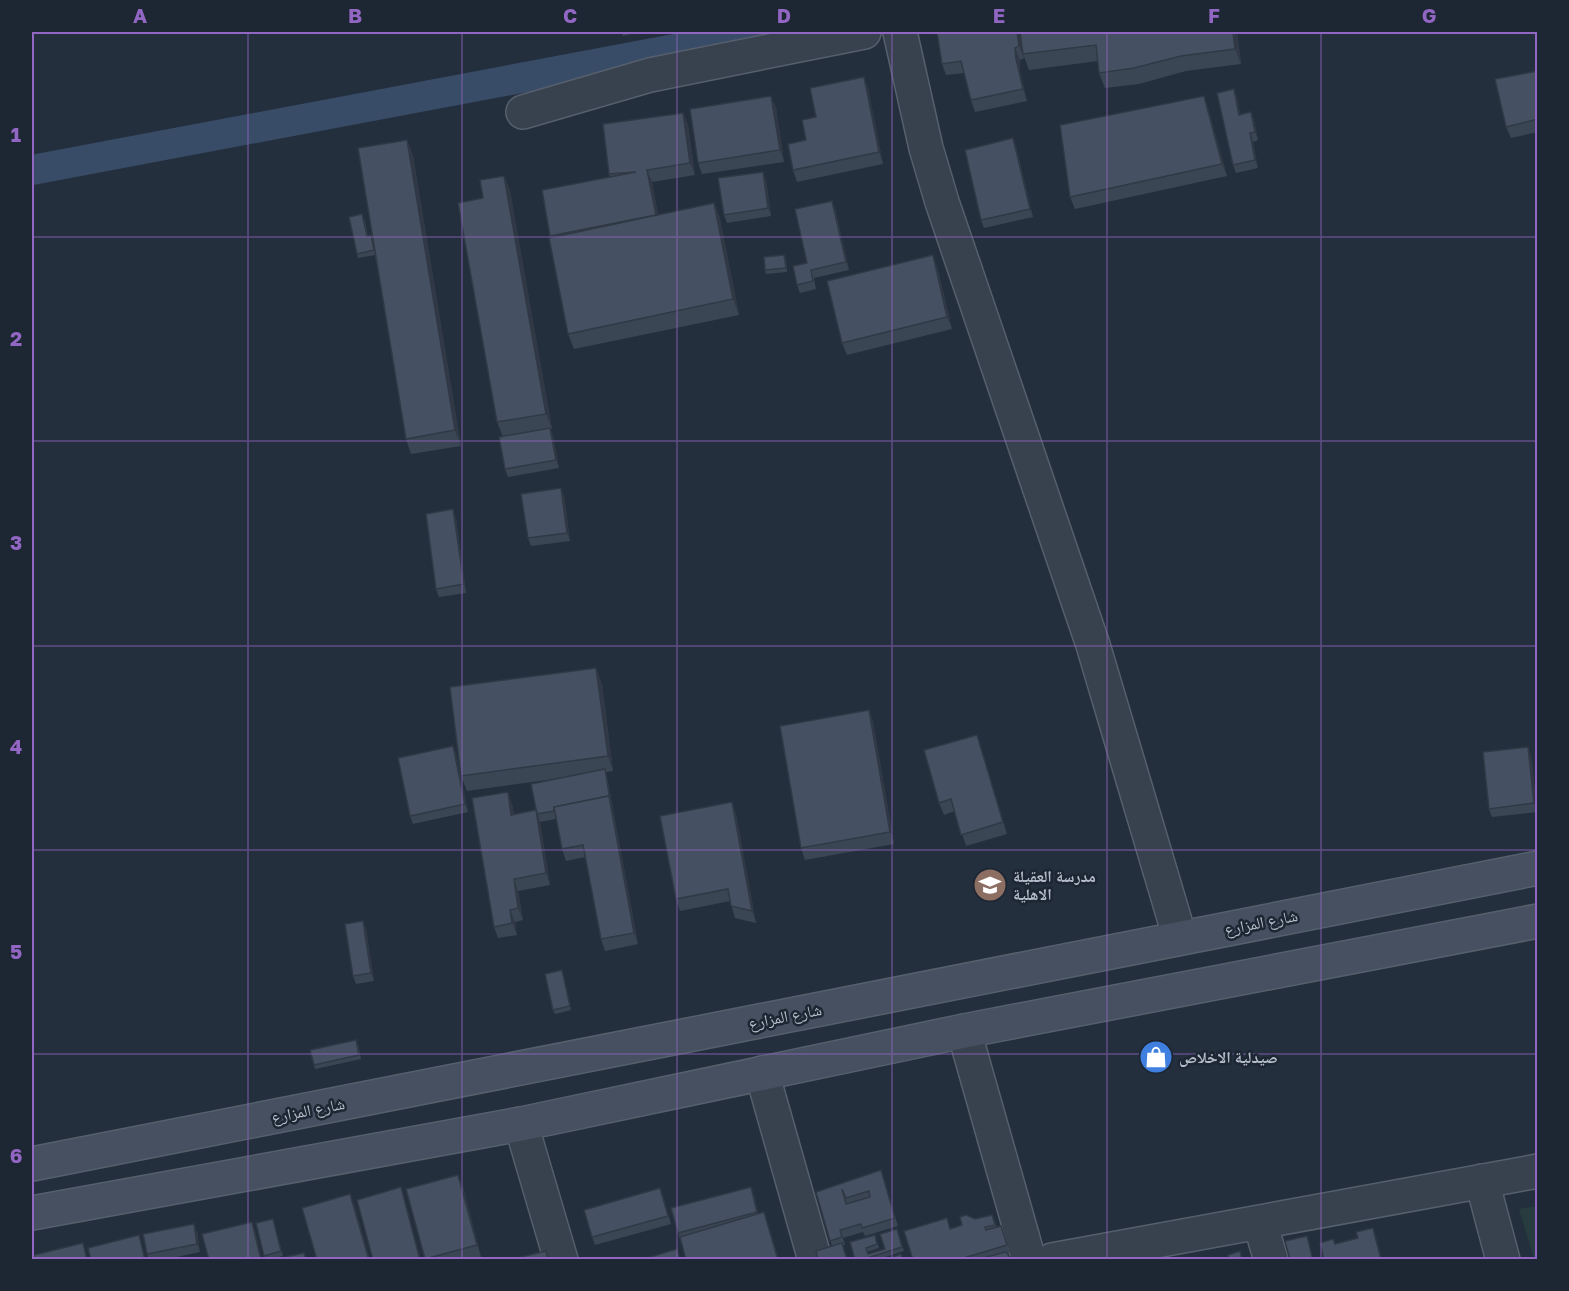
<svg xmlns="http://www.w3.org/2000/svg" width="1569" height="1291" font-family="'Golos Text','Noto Naskh Arabic',sans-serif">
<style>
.green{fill:#263c3f}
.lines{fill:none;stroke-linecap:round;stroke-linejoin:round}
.canal{stroke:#394c67;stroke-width:30}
.street-casing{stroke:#565f6c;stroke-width:36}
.secondary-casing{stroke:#565f6c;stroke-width:36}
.street{stroke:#38414e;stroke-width:33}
.secondary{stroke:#465061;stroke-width:33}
.wall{fill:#3b4654}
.shaded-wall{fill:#303945}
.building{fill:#455162;stroke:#303945;stroke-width:1.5;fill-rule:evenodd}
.grid{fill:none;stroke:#9266c3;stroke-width:1.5;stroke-opacity:0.55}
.labels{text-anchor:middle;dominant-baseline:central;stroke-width:5;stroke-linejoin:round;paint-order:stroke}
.poi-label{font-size:16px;font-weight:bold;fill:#b4bcc9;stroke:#1d2633;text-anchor:start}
.street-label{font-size:16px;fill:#b4bcc9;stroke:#1d2633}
.neatline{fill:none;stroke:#9266c3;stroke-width:2}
.grid-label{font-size:20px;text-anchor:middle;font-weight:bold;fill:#9266c3}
</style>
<rect width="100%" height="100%" fill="#242f3e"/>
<!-- green -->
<polygon class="green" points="1537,1206 1537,1259 1534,1259 1519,1209"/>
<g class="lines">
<!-- canal -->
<polyline class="canal" points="32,170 765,32"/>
<!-- street casing -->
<g class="street-casing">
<g id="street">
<polyline points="900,32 926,148 942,202 1093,645 1180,938"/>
<polyline points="523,112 650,75 864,32"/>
<polyline points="964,1031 1029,1260"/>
<polyline points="762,1073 815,1260"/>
<polyline points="521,1124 561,1260"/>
<polyline points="1482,1181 1503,1260"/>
<polyline points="1260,1223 1271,1260"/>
<polyline points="1052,1260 1538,1171"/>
</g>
</g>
<!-- secondary casing -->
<g class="secondary-casing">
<g id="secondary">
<polyline points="32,1164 1538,868"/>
<polyline points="32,1213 521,1124 964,1031 1538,921"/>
</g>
</g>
<!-- street -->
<use href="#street" class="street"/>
<!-- secondary -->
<use href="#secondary" class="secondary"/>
</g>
<!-- wall -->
<g class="wall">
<polygon points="621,32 639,32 623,36"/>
<polygon points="937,32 1019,32 1024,58 1020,60 1020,71 1027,101 975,112 971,100 964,73 946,75 942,64"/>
<polygon points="1020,32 1237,32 1241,64 1186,71 1139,84 1105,88 1099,73 1098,61 1029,70 1023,54"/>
<polygon points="1538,71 1538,132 1511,138 1506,127"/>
<polygon points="864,77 868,89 883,164 797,182 793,170 816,117"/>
<polygon points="771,96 776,108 784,162 702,174 698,163"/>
<polygon points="1237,97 1240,114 1251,112 1254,120 1258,140 1253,142 1258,168 1236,173 1233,165"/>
<polygon points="1208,108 1227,176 1075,209 1070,197"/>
<polygon points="683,113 688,125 695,175 652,182 658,215 714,203 720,219 739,315 574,349 568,334 542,190 610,177 609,174"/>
<polygon points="407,140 413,156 461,446 411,454 406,439 375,255 358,258 357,254 364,218 368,236 371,235 372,239"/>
<polygon points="1016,146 1033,217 984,228 981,220"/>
<polygon points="504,176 510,191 552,429 550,429 553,436 559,468 508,477 505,469 503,437 497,422 483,198"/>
<polygon points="766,180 771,216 727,223 724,215"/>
<polygon points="832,201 835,209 849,270 814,278 816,289 800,293 797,285"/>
<polygon points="784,255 786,259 787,272 766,274 765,270"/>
<polygon points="933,255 937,267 952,329 847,355 842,343"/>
<polygon points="564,496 570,541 531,546 528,538"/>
<polygon points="456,518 466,593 439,597 436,589"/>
<polygon points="602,684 613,771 606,772 607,777 638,944 605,951 601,939 585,857 566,861 562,849 556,819 540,822 550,885 518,891 523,920 515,922 517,935 498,938 494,927 512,804 514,814 537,814 554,779 467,791 461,776"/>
<polygon points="869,710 873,722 894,844 805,860 801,848"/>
<polygon points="977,735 1007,834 966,846 955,811 944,815 939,803"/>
<polygon points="453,746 456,754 468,812 413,824 410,816"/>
<polygon points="1531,755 1537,812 1492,817 1489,809"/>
<polygon points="732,802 736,814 756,923 735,918 730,901 680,911 676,899"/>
<polygon points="363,921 366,929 374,981 356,984 353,976"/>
<polygon points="562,970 571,1010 555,1014 553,1010"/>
<polygon points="358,1044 361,1059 315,1069 314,1065"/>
<polygon points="881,1170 898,1226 865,1236 863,1232 843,1238 845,1245 832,1246 816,1192"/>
<polygon points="463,1187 481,1257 473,1260 425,1260"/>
<polygon points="754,1195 758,1214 768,1224 779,1260 686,1260 678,1233"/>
<polygon points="663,1196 671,1224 595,1245 592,1237"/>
<polygon points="992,1215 997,1227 1001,1226 1010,1253 1008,1254 1012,1260 913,1260 951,1228 962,1225 975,1219"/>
<polygon points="273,1219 283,1256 265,1260 264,1256"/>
<polygon points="897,1229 904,1251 876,1260 855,1260 875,1235 879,1248 867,1252 868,1254 885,1249"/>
<polygon points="197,1232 200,1252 163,1260 149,1260 147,1254"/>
</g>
<!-- shaded-wall -->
<g class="shaded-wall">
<polygon points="1017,32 1019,32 1024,58 1019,46"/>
<polygon points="1233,32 1237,32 1241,64 1235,49"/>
<polygon points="1015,48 1020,60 1020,71 1027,101 1023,89 1016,59"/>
<polygon points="864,77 868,89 883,164 879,152"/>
<polygon points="1234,89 1237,97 1242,123 1239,115"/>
<polygon points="771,96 776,108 784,162 780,150"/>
<polygon points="1204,96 1208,108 1227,176 1222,164"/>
<polygon points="1251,112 1254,120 1258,140 1255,132"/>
<polygon points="683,113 688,125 695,175 690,163"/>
<polygon points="1250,133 1253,142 1258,168 1255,160"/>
<polygon points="1013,138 1016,146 1033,217 1030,209"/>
<polygon points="407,140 413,156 461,446 455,430"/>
<polygon points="647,170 652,182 660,227 656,215"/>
<polygon points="763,172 766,180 771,216 768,208"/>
<polygon points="504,176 510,191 552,429 546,414"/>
<polygon points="832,201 835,209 849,270 846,262"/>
<polygon points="714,203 720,219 739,315 733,299"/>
<polygon points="933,255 937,267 952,329 947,317"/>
<polygon points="550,428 553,436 559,468 556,460"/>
<polygon points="561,488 564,496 570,541 567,533"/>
<polygon points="453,509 456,518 466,593 464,584"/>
<polygon points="596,668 602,684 613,771 608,756"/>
<polygon points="869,710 873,722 894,844 890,832"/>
<polygon points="977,735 981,747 1007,834 1003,822"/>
<polygon points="453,746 456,754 468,812 465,804"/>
<polygon points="1528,747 1531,755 1537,812 1534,803"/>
<polygon points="605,769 607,777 638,944 634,933"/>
<polygon points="508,792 512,804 516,827 511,815"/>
<polygon points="732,802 736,814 756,923 752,911"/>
<polygon points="536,810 540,822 550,885 546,873"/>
<polygon points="514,879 518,891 523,920 518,908"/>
<polygon points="510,910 515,922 517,935 512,923"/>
<polygon points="363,921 366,929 374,981 371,973"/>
<polygon points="458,1175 463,1187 481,1257 477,1245"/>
<polygon points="401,1187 404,1196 421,1260 420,1260"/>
<polygon points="350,1194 355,1206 370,1260 369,1260"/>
<polygon points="252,1222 255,1230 262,1260 261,1260"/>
<polygon points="194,1224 197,1232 200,1252 197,1244"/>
<polygon points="1373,1228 1376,1236 1382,1260 1381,1260"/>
</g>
<!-- building -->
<g class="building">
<polygon points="937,32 1017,32 1019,46 1015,48 1016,59 1023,89 971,100 961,61 942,64"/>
<polygon points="1020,32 1233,32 1235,49 1181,56 1134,68 1099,73 1096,45 1023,54"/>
<polygon points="1538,71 1538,119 1506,127 1495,79"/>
<polygon points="864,77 879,152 793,170 788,144 806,140 802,120 816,117 810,88"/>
<polygon points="1234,89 1239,115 1251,112 1255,132 1250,133 1255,160 1233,165 1217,93"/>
<polygon points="771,96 780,150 698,163 690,109"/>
<polygon points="1204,96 1222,164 1070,197 1060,125"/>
<polygon points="683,113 690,163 647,170 656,215 550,236 542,190 636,172 609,174 603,124"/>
<polygon points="1013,138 1030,209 981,220 965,150"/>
<polygon points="407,140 455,430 406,439 358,148"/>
<polygon points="763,172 768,208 724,215 718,178"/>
<polygon points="504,176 546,414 497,422 458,203 483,198 480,180"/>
<polygon points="832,201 846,262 811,270 813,281 797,285 793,266 807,263 795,209"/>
<polygon points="714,203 733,299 568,334 549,238"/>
<polygon points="362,214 367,236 371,235 374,250 357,254 349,217"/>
<polygon points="784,255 786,268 765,270 764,257"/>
<polygon points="933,255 947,317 842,343 827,281"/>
<polygon points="550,428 556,460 505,469 499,437"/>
<polygon points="561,488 567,533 528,538 521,494"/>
<polygon points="453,509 464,584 436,589 426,514"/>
<polygon points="596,668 608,756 461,776 450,687"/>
<polygon points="869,710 890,832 801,848 780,726"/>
<polygon points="977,735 1003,822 961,835 951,799 939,803 924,750"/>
<polygon points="453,746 465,804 410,816 398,758"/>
<polygon points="1528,747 1534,803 1489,809 1483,752"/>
<polygon points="605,769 610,800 609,796 554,807 554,811 537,814 531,784"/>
<polygon points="508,792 511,815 536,810 546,873 514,879 518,908 510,910 512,923 494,927 472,798"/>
<polygon points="609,796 634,933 601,939 583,845 562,849 554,807"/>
<polygon points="732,802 752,911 731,906 728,889 676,899 660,816"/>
<polygon points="363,921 371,973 353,976 345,924"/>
<polygon points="562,970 570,1006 553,1010 545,974"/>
<polygon points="356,1040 359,1055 314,1065 310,1050"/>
<path d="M881,1170l14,48 -33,10 -1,-4 -21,6 2,7 -12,4 -14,-49zM842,1189l4,9 23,-7 1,6 -24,7z"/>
<polygon points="458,1175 477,1245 425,1259 406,1189"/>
<polygon points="401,1187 420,1260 373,1260 357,1200"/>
<polygon points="751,1187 757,1212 678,1233 671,1208"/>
<polygon points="660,1188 668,1216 592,1237 584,1210"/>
<polygon points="350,1194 369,1260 317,1260 302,1208"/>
<polygon points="764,1212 778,1260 686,1260 680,1237"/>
<polygon points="966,1215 975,1219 992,1215 995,1225 985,1227 986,1230 1001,1226 1007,1245 957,1260 913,1260 904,1231 947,1218 950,1229 962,1225 960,1217"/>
<polygon points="273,1219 281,1251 264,1256 256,1223"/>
<polygon points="252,1222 261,1260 209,1260 202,1234"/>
<polygon points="194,1224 197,1244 147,1254 143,1234"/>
<polygon points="1373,1228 1381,1260 1324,1260 1320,1243 1333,1239 1335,1244 1358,1238 1356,1232"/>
<polygon points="897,1229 902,1247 861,1260 855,1260 850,1242 875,1235 877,1244 866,1248 868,1254 885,1249 880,1234"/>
<polygon points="139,1235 145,1260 91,1260 88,1248"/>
<polygon points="1307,1236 1313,1260 1290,1260 1285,1241"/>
<polygon points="83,1243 87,1260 35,1260 34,1255"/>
<polygon points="842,1243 847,1260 818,1260 816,1251"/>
<polygon points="677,1249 680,1260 640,1260"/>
<polygon points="546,1251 548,1260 509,1260"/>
<polygon points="1240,1251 1242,1260 1229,1260 1228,1255"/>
<polygon points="1006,1252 1012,1260 982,1260 982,1258"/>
<polygon points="304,1253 306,1260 271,1260"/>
<polygon points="901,1254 903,1260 884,1260"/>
</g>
<!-- grid -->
<path class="grid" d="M248,32v1228M462,32v1228M677,32v1228M892,32v1228M1107,32v1228M1321,32v1228M32,237h1506M32,441h1506M32,646h1506M32,850h1506M32,1054h1506"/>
<!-- icons -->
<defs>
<g id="school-disc" transform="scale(1.725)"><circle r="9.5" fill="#8d6e63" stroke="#1d2633"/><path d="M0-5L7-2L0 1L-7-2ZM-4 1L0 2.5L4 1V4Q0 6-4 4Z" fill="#fff"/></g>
<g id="shop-disc" transform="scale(1.725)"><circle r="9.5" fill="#3f7fe0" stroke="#1d2633"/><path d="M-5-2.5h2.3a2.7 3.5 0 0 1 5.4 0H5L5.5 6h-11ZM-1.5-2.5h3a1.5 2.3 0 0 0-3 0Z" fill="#fff"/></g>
</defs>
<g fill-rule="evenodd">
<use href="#school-disc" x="990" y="885"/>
<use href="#shop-disc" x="1156" y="1057"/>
</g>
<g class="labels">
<!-- poi labels -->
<g class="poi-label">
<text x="1013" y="876">مدرسة العقيلة<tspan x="1013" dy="18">الاهلية</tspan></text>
<text x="1179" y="1057">صيدلية الاخلاص</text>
</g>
<!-- street labels -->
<g class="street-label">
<text transform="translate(1261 922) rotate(-11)">شارع المزارع</text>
<text transform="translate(785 1016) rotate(-11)">شارع المزارع</text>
<text transform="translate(308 1110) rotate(-11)">شارع المزارع</text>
</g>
</g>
<!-- border -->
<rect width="1569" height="1291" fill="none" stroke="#1d2633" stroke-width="66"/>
<rect x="33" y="33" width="1503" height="1225" class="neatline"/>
<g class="grid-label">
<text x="140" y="23">A</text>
<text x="355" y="23">B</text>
<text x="570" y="23">C</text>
<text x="784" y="23">D</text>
<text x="999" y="23">E</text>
<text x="1214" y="23">F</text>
<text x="1429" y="23">G</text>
<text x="16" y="142">1</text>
<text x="16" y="346">2</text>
<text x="16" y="550">3</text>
<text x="16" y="754">4</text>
<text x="16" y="959">5</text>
<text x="16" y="1163">6</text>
</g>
</svg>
